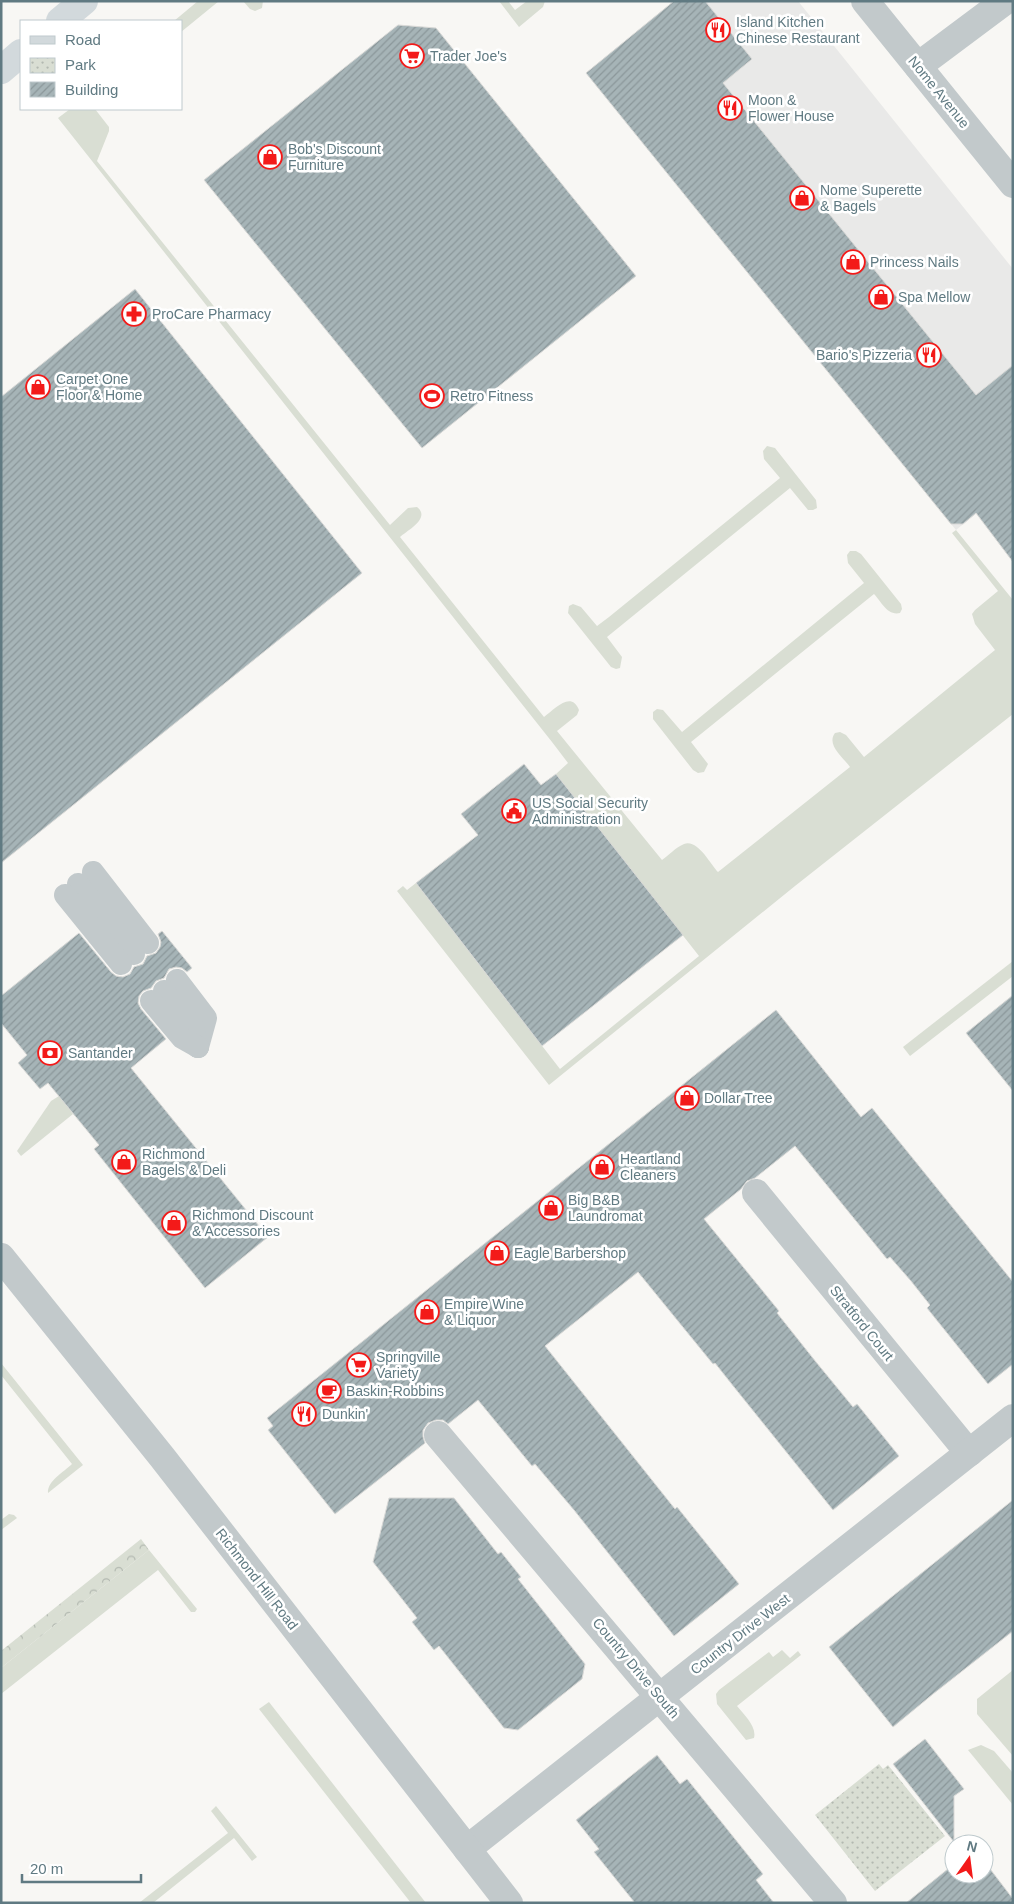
<svg xmlns="http://www.w3.org/2000/svg" width="1014" height="1904" font-family="Arial,sans-serif">
<style>
.built{fill:#e9e9e8}
.green{fill:#d9ded3}
.forest{fill:url(#forest-crowns)}
.park{fill:url(#park-dots)}
.building{fill:url(#building-hatch);stroke:#d9d9d7}
.lines{fill:none;stroke-linecap:round;stroke-linejoin:round}
.service{stroke:#c2c9cb;stroke-width:22}
.minor{stroke:#c2c9cb;stroke-width:28}
.tertiary{stroke:#c2c9cb;stroke-width:28}
.primary{stroke:#d2d9dc;stroke-width:28}
.labels{text-anchor:middle;dominant-baseline:central;stroke-width:5;stroke-linejoin:round;paint-order:stroke}
.poi-label{font-size:14px;fill:#607a82;stroke:#fff;text-anchor:start}
.street-label{font-size:14px;fill:#607a82;stroke:#fff}
</style>
<defs>
<pattern id="forest-crowns" width="20" height="18" patternUnits="userSpaceOnUse" patternTransform="scale(1.25)"><rect width="20" height="18" fill="#d9ded3"/><path d="M2 6a3 3 0 1 1 6 0M12 15a3 3 0 1 1 6 0" fill="none" stroke="#b3b9b1"/></pattern>
<pattern id="park-dots" width="8" height="8" patternUnits="userSpaceOnUse" patternTransform="scale(1.25)"><rect width="8" height="8" fill="#d9ded3"/><path d="M2 2h.1M6 6h.1" fill="none" stroke="#b3b9b1" stroke-width="1.8" stroke-linecap="round"/></pattern>
<pattern id="building-hatch" width="6" height="6" patternUnits="userSpaceOnUse" patternTransform="scale(1.25)"><rect width="6" height="6" fill="#a6b4b7"/><path d="M-1 1l2-2M0 6l6-6M5 7l2-2" fill="none" stroke="#8b979a"/></pattern>
</defs>
<rect width="100%" height="100%" fill="#f8f7f4"/>
<!-- built -->
<polygon class="built" points="674,1 798,1 1013,269 1013,484 956,530 586,73"/>
<!-- green -->
<g class="green">
<polygon points="198,1 219,1 181,32 181,21 174,21"/>
<polygon points="243,1 263,1 262,8 255,11 250,9"/>
<polygon points="499,1 508,1 515,10 527,1 545,1 543,7 519,27"/>
<path d="M70,109h25l14,18v4l-12,30 293,364 18,-17 9,-1c14,11 -9,23 -17,30l144,180c10,-7 27,-27 35,-7l-2,5 -20,16 105,129c6,-4 14,-13 22,-16 14,-5 26,20 34,28l132,-105c-7,-10 -24,-22 -15,-34l5,-1 6,3 18,22 131,-107 -20,-26 -3,-10 3,-4 23,-19 -46,-58 4,-3 57,70v114l-218,172 -246,199 -152,-194 6,-5 4,4 9,-7 144,186 139,-113 -143,-182 12,-11 -16,-21 -494,-624z"/>
<polygon points="767,446 775,448 816,500 817,508 813,510 808,510 790,488 607,637 622,657 620,668 616,669 611,667 568,613 569,606 573,604 581,607 597,626 609,617 780,478 764,459 763,451"/>
<path d="M850,551h6l5,3 40,50 1,5 -2,4c-13,3 -19,-12 -26,-19l-183,148 17,22 -4,8 -6,1 -5,-3 -40,-51v-7l4,-3 6,1 19,22 182,-149 -16,-20 -1,-8z"/>
<polygon points="1013,961 1013,976 910,1056 903,1047"/>
<polygon points="59,1096 73,1114 21,1156 17,1151 51,1101"/>
<path d="M1,1363l82,102 -35,28c-1,-12 16,-21 24,-29l-71,-89z"/>
<polygon points="9,1514 14,1515 17,1518 1,1530 1,1520"/>
<polygon points="149,1550 197,1609 195,1612 191,1612 158,1570 1,1694 1,1668"/>
<path d="M782,1650l8,8 8,-7 3,4 -64,51c7,9 20,20 17,32l-8,2 -29,-36 -1,-10 3,-4 50,-38 4,5z"/>
<polygon points="1013,1670 1013,1756 977,1714 977,1699"/>
<polygon points="269,1702 426,1903 411,1903 259,1709"/>
<polygon points="981,1745 994,1751 1013,1773 1013,1805 968,1750"/>
<polygon points="216,1806 257,1857 252,1861 234,1838 153,1903 139,1903 228,1833 211,1811"/>
</g>
<!-- forest -->
<polygon class="forest" points="141,1539 149,1550 1,1668 1,1651"/>
<!-- park -->
<polygon class="park" points="879,1764 883,1769 888,1765 945,1836 875,1891 815,1815"/>
<!-- building -->
<g class="building">
<polygon points="674,1 705,1 752,59 723,83 976,395 1013,365 1013,562 976,513 963,524 951,524 586,73"/>
<polygon points="398,25 436,28 636,276 422,448 204,180"/>
<polygon points="135,289 362,573 1,863 1,397"/>
<polygon points="524,764 541,785 556,774 683,935 542,1046 416,883 478,835 461,814"/>
<polygon points="162,931 192,968 187,972 182,968 176,967 169,969 164,978 156,981 151,988 143,991 139,996 138,1003 141,1009 166,1039 131,1068 268,1237 205,1288 94,1149 99,1145 48,1083 40,1089 18,1063 27,1055 1,1023 1,996 79,933 111,972 116,976 123,977 130,974 134,967 143,964 147,956 156,953 160,947 161,942 158,934"/>
<polygon points="1013,995 1013,1091 966,1033"/>
<polygon points="776,1010 861,1117 872,1108 1013,1282 1013,1364 988,1384 927,1308 930,1305 911,1281 890,1257 887,1259 795,1146 755,1178 747,1181 741,1189 704,1219 779,1311 777,1313 816,1362 853,1407 857,1404 899,1456 833,1510 734,1387 715,1363 713,1364 638,1272 545,1346 675,1509 677,1507 739,1584 674,1636 574,1510 535,1464 532,1466 478,1400 448,1424 443,1420 436,1420 428,1423 423,1430 423,1437 425,1443 335,1514 268,1430 273,1426 267,1418"/>
<polygon points="389,1498 454,1498 498,1554 501,1552 521,1577 518,1579 585,1664 582,1679 518,1730 504,1728 439,1646 434,1650 412,1622 417,1618 373,1562"/>
<polygon points="1013,1500 1013,1631 933,1694 893,1727 829,1647"/>
<polygon points="925,1739 964,1789 954,1796 954,1842 893,1764"/>
<polygon points="657,1755 680,1784 687,1779 763,1874 756,1880 774,1903 635,1903 594,1852 599,1849 576,1820"/>
<polygon points="984,1861 1013,1899 1013,1903 906,1903 954,1864 954,1874 984,1874"/>
</g>
<g class="lines">
<!-- service -->
<g class="service">
<polyline points="93,872 148,943"/>
<polyline points="78,884 134,954"/>
<polyline points="65,895 121,964"/>
<polyline points="177,980 206,1018 198,1047"/>
<polyline points="164,991 193,1027 198,1047"/>
<polyline points="151,1001 182,1038 198,1047"/>
</g>
<!-- minor -->
<g class="minor">
<polyline points="865,1 1013,184"/>
<polyline points="918,66 1005,1"/>
<polyline points="756,1193 969,1453"/>
<polyline points="438,1435 833,1903"/>
<polyline points="467,1849 1013,1418"/>
</g>
<!-- tertiary -->
<polyline class="tertiary" points="1,1257 162,1457 509,1903"/>
<!-- primary -->
<g class="primary">
<polyline points="60,21 84,1"/>
<polyline points="1,70 21,53"/>
</g>
</g>
<!-- icons -->
<defs>
<g id="restaurant-ring" transform="scale(1.25)"><circle r="9.5" fill="#fff" stroke="#f31a19" stroke-width="1.5"/><path d="M-5-6h1v4h1v-4h1v4h1v-4h1v5L-1.5 .5V6h-2V.5L-5-1ZM5-6V6H3V1.5H1.5Q1.5-4 5-6Z" fill="#f31a19"/></g>
<g id="supermarket-ring" transform="scale(1.25)"><circle r="9.5" fill="#fff" stroke="#f31a19" stroke-width="1.5"/><path d="M-6-5.5h2.5l.6 2H6L4.5 2H-2.5L-4.4-4H-6ZM-1.5 3.2a1.3 1.3 0 1 0 .1 0ZM3 3.2a1.3 1.3 0 1 0 .1 0Z" fill="#f31a19"/></g>
<g id="shop-ring" transform="scale(1.25)"><circle r="9.5" fill="#fff" stroke="#f31a19" stroke-width="1.5"/><path d="M-5-2.5h2.3a2.7 3.5 0 0 1 5.4 0H5L5.5 6h-11ZM-1.5-2.5h3a1.5 2.3 0 0 0-3 0Z" fill="#f31a19"/></g>
<g id="pharmacy-ring" transform="scale(1.25)"><circle r="9.5" fill="#fff" stroke="#f31a19" stroke-width="1.5"/><path d="M-2-6h4v4h4v4h-4v4h-4v-4h-4v-4h4Z" fill="#f31a19"/></g>
<g id="stadium-ring" transform="scale(1.25)"><circle r="9.5" fill="#fff" stroke="#f31a19" stroke-width="1.5"/><path d="M0-5a6.5 5 0 1 0 0 10a6.5 5 0 1 0 0-10ZM-3.5-1.8h7v3.6h-7Z" fill="#f31a19"/></g>
<g id="civic-ring" transform="scale(1.25)"><circle r="9.5" fill="#fff" stroke="#f31a19" stroke-width="1.5"/><path d="M-.6-6.5H3V-4.5H.6V-3L4-1V1h2V6H-6V1h2V-1L-.6-3ZM-1.2 2.5V6h2.4V2.5Z" fill="#f31a19"/></g>
<g id="bank-ring" transform="scale(1.25)"><circle r="9.5" fill="#fff" stroke="#f31a19" stroke-width="1.5"/><path d="M-6-4H6V4H-6ZM0-2.3a2.3 2.3 0 1 0 0 4.6a2.3 2.3 0 1 0 0-4.6Z" fill="#f31a19"/></g>
<g id="cafe-ring" transform="scale(1.25)"><circle r="9.5" fill="#fff" stroke="#f31a19" stroke-width="1.5"/><path d="M-5.5-4.5H6V0H3Q3 3.5 0 3.5H-2.5Q-5.5 3.5-5.5 0ZM3-3.2v2h1.7v-2ZM-6 4.5H4V6H-6Z" fill="#f31a19"/></g>
</defs>
<g fill-rule="evenodd">
<use href="#restaurant-ring" x="718" y="30"/>
<use href="#supermarket-ring" x="412" y="56"/>
<use href="#restaurant-ring" x="730" y="108"/>
<use href="#shop-ring" x="270" y="157"/>
<use href="#shop-ring" x="802" y="198"/>
<use href="#shop-ring" x="853" y="262"/>
<use href="#shop-ring" x="881" y="297"/>
<use href="#pharmacy-ring" x="134" y="314"/>
<use href="#restaurant-ring" x="929" y="355"/>
<use href="#shop-ring" x="38" y="387"/>
<use href="#stadium-ring" x="432" y="396"/>
<use href="#civic-ring" x="514" y="811"/>
<use href="#bank-ring" x="50" y="1053"/>
<use href="#shop-ring" x="687" y="1098"/>
<use href="#shop-ring" x="124" y="1162"/>
<use href="#shop-ring" x="602" y="1167"/>
<use href="#shop-ring" x="551" y="1208"/>
<use href="#shop-ring" x="174" y="1223"/>
<use href="#shop-ring" x="497" y="1253"/>
<use href="#shop-ring" x="427" y="1312"/>
<use href="#supermarket-ring" x="359" y="1365"/>
<use href="#cafe-ring" x="329" y="1391"/>
<use href="#restaurant-ring" x="304" y="1414"/>
</g>
<g class="labels">
<!-- poi labels -->
<g class="poi-label">
<text x="736" y="22">Island Kitchen<tspan x="736" dy="16">Chinese Restaurant</tspan></text>
<text x="430" y="56">Trader Joe's</text>
<text x="748" y="100">Moon &amp;<tspan x="748" dy="16">Flower House</tspan></text>
<text x="288" y="149">Bob's Discount<tspan x="288" dy="16">Furniture</tspan></text>
<text x="820" y="190">Nome Superette<tspan x="820" dy="16">&amp; Bagels</tspan></text>
<text x="870" y="262">Princess Nails</text>
<text x="898" y="297">Spa Mellow</text>
<text x="152" y="314">ProCare Pharmacy</text>
<text x="912" y="355" text-anchor="end">Bario's Pizzeria</text>
<text x="56" y="379">Carpet One<tspan x="56" dy="16">Floor &amp; Home</tspan></text>
<text x="450" y="396">Retro Fitness</text>
<text x="532" y="803">US Social Security<tspan x="532" dy="16">Administration</tspan></text>
<text x="68" y="1053">Santander</text>
<text x="704" y="1098">Dollar Tree</text>
<text x="142" y="1154">Richmond<tspan x="142" dy="16">Bagels &amp; Deli</tspan></text>
<text x="620" y="1159">Heartland<tspan x="620" dy="16">Cleaners</tspan></text>
<text x="568" y="1200">Big B&amp;B<tspan x="568" dy="16">Laundromat</tspan></text>
<text x="192" y="1215">Richmond Discount<tspan x="192" dy="16">&amp; Accessories</tspan></text>
<text x="514" y="1253">Eagle Barbershop</text>
<text x="444" y="1304">Empire Wine<tspan x="444" dy="16">&amp; Liquor</tspan></text>
<text x="376" y="1357">Springville<tspan x="376" dy="16">Variety</tspan></text>
<text x="346" y="1391">Baskin-Robbins</text>
<text x="322" y="1414">Dunkin'</text>
</g>
<!-- street labels -->
<g class="street-label">
<text transform="translate(939 92) rotate(51)">Nome Avenue</text>
<text transform="translate(862 1323) rotate(51)">Stratford Court</text>
<text transform="translate(257 1579) rotate(52)">Richmond Hill Road</text>
<text transform="translate(740 1634) rotate(-38)">Country Drive West</text>
<text transform="translate(636 1668) rotate(50)">Country Drive South</text>
</g>
</g>
<!-- border -->
<rect width="1014" height="1904" fill="none" stroke="#607a82" stroke-width="5"/>
<!-- legend -->
<rect x="20" y="20" width="162" height="90" fill="#ffffff" stroke="#bfcacd"/>
<rect x="30" y="36" width="25" height="8" fill="#d2d9dc" stroke="#bfcacd"/>
<text x="65" y="45" font-size="15" fill="#607a82">Road</text>
<rect x="30" y="58" width="25" height="15" fill="url(#park-dots)" stroke="#bfcacd"/>
<text x="65" y="70" font-size="15" fill="#607a82">Park</text>
<rect x="30" y="82" width="25" height="15" fill="url(#building-hatch)" stroke="#bfcacd"/>
<text x="65" y="95" font-size="15" fill="#607a82">Building</text>
<!-- north arrow -->
<g transform="translate(969 1859) rotate(14)"><circle r="24" fill="#ffffff" stroke="#bfcacd"/>
<path d="M0-4L9 19L0 12L-9 19Z" fill="#f31a19"/>
<text y="-8" font-size="14" font-weight="bold" text-anchor="middle" fill="#607a82">N</text>
</g>
<!-- scale -->
<path d="M22 1874v8h119v-8" fill="none" stroke="#607a82" stroke-width="2.5"/>
<text x="30" y="1874" font-size="15" fill="#607a82" stroke="#ffffff" stroke-width="4" paint-order="stroke">20 m</text>
</svg>
